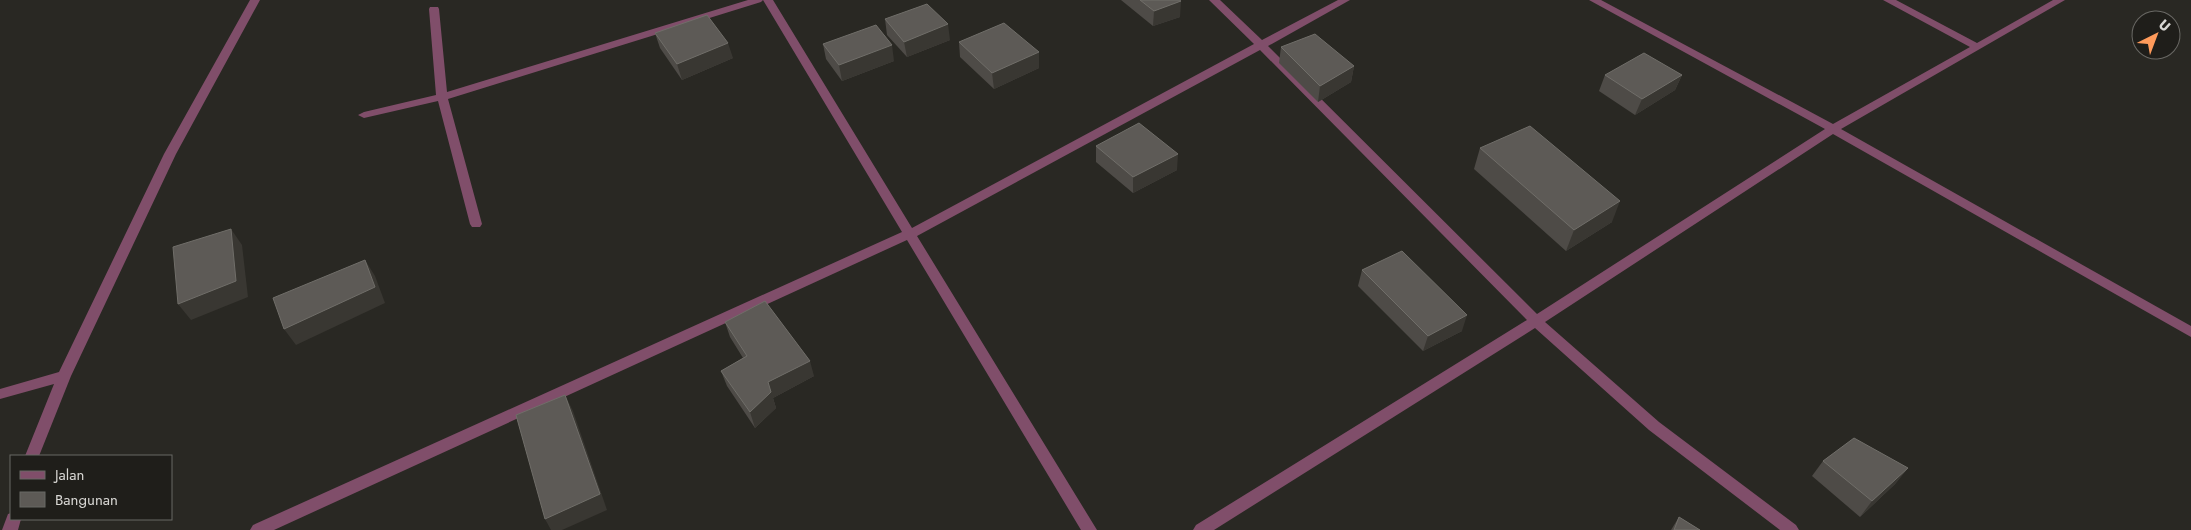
<svg xmlns="http://www.w3.org/2000/svg" width="2191" height="530" font-family="Jost,sans-serif">
<style>
.lines{fill:none;stroke-linecap:round;stroke-linejoin:round}
.street{fill:#804e6a;fill-rule:evenodd}
.wall{fill:#4e4b47}
.shaded-wall{fill:#393732}
.building{fill:#5d5a56;stroke:#706e69}
</style>
<rect width="100%" height="100%" fill="#292823"/>
<g class="lines">
<!-- street -->
<g class="street">
<polygon points="250,0 260,0 176,154 71,376 39,456 25,456 54,384 0,399 0,389 59,372 164,154"/>
<polygon points="748,0 763,0 761,2 448,99 482,224 480,227 472,227 470,224 438,101 364,118 358,115 364,112 436,95 429,9 430,7 438,7 439,9 447,92"/>
<polygon points="763,0 773,0 912,228 1254,44 1209,0 1220,0 1262,40 1338,0 1350,0 1268,46 1537,314 1825,129 1589,0 1601,0 1833,124 1970,47 1883,0 1896,0 1977,43 2053,0 2065,0 1841,129 2191,326 2191,337 1833,134 1545,322 1659,422 1796,525 1799,530 1780,530 1649,430 1535,328 1214,530 1193,530 1196,525 1527,320 1260,50 917,236 1097,530 1081,530 907,240 274,530 250,530 253,525 902,232"/>
<polygon points="11,513 11,519 21,519 18,530 2,530 8,514"/>
</g>
</g>
<!-- wall -->
<g class="wall">
<polygon points="1121,0 1179,0 1180,17 1153,26"/>
<polygon points="885,19 950,40 907,57 887,35"/>
<polygon points="655,33 733,58 682,80 660,48"/>
<polygon points="959,42 1039,68 994,89 960,57"/>
<polygon points="823,44 894,61 842,81 826,59"/>
<polygon points="1281,47 1354,66 1351,82 1318,102 1279,63"/>
<polygon points="1605,75 1682,75 1675,90 1635,115 1599,91"/>
<polygon points="1096,146 1177,170 1133,193 1096,162"/>
<polygon points="1480,148 1612,222 1566,251 1474,169"/>
<polygon points="1362,270 1462,331 1423,351 1358,286"/>
<polygon points="725,322 814,376 773,398 776,408 755,428 727,386 721,371 743,358 730,337"/>
<polygon points="1823,461 1908,468 1895,484 1860,517 1812,476"/>
<polygon points="1679,517 1700,530 1671,530"/>
</g>
<!-- shaded-wall -->
<g class="shaded-wall">
<polygon points="1181,1 1180,17 1153,26 1154,11"/>
<polygon points="948,24 950,40 907,57 904,42"/>
<polygon points="728,43 733,58 682,80 677,64"/>
<polygon points="892,45 894,61 842,81 839,65"/>
<polygon points="1039,52 1039,68 994,89 992,73"/>
<polygon points="1354,66 1351,82 1318,102 1320,86"/>
<polygon points="1682,75 1675,90 1635,115 1642,99"/>
<polygon points="1178,154 1177,170 1133,193 1133,177"/>
<polygon points="1620,201 1612,222 1566,251 1574,230"/>
<polygon points="231,229 242,245 248,297 191,320 178,304"/>
<polygon points="365,260 375,276 385,303 296,345 284,329"/>
<polygon points="1467,315 1462,331 1423,351 1428,336"/>
<polygon points="810,361 814,376 773,398 776,408 755,428 750,412 768,382"/>
<polygon points="565,395 573,411 607,510 562,530 551,530 545,519"/>
<polygon points="1908,468 1895,484 1860,517 1872,501"/>
</g>
<!-- building -->
<g class="building">
<polygon points="1140,0 1179,0 1181,1 1154,11"/>
<polygon points="927,4 948,24 904,42 885,19"/>
<polygon points="707,15 728,43 677,64 655,33"/>
<polygon points="1004,23 1039,52 992,73 959,42"/>
<polygon points="876,25 892,45 839,65 823,44"/>
<polygon points="1315,34 1354,66 1320,86 1281,47"/>
<polygon points="1644,53 1682,75 1642,99 1605,75"/>
<polygon points="1139,123 1178,154 1133,177 1096,146"/>
<polygon points="1530,126 1620,201 1574,230 1480,148"/>
<polygon points="231,229 236,281 178,304 173,247"/>
<polygon points="1402,251 1467,315 1428,336 1362,270"/>
<polygon points="365,260 375,287 284,329 273,298"/>
<polygon points="765,301 810,361 768,382 771,392 750,412 721,371 747,356 725,322"/>
<polygon points="565,395 600,494 545,519 516,415"/>
<polygon points="1854,438 1908,468 1872,501 1823,461"/>
<polygon points="1679,517 1700,530 1674,530"/>
</g>
<!-- legend -->
<rect x="10" y="455" width="162" height="65" fill="#1f1e1a" stroke="#696864"/>
<rect x="20" y="471" width="25" height="8" fill="#804e6a" stroke="#696864"/>
<text x="55" y="480" font-size="15" fill="#d7d6d3">Jalan</text>
<rect x="20" y="492" width="25" height="15" fill="#5d5a56" stroke="#696864"/>
<text x="55" y="505" font-size="15" fill="#d7d6d3">Bangunan</text>
<!-- north arrow -->
<g transform="translate(2156 35) rotate(42)"><circle r="24" fill="#1f1e1a" stroke="#696864"/>
<path d="M0-4L9 19L0 12L-9 19Z" fill="#ff9b5b"/>
<text y="-8" font-size="14" font-weight="bold" text-anchor="middle" fill="#d7d6d3">U</text>
</g>
</svg>
